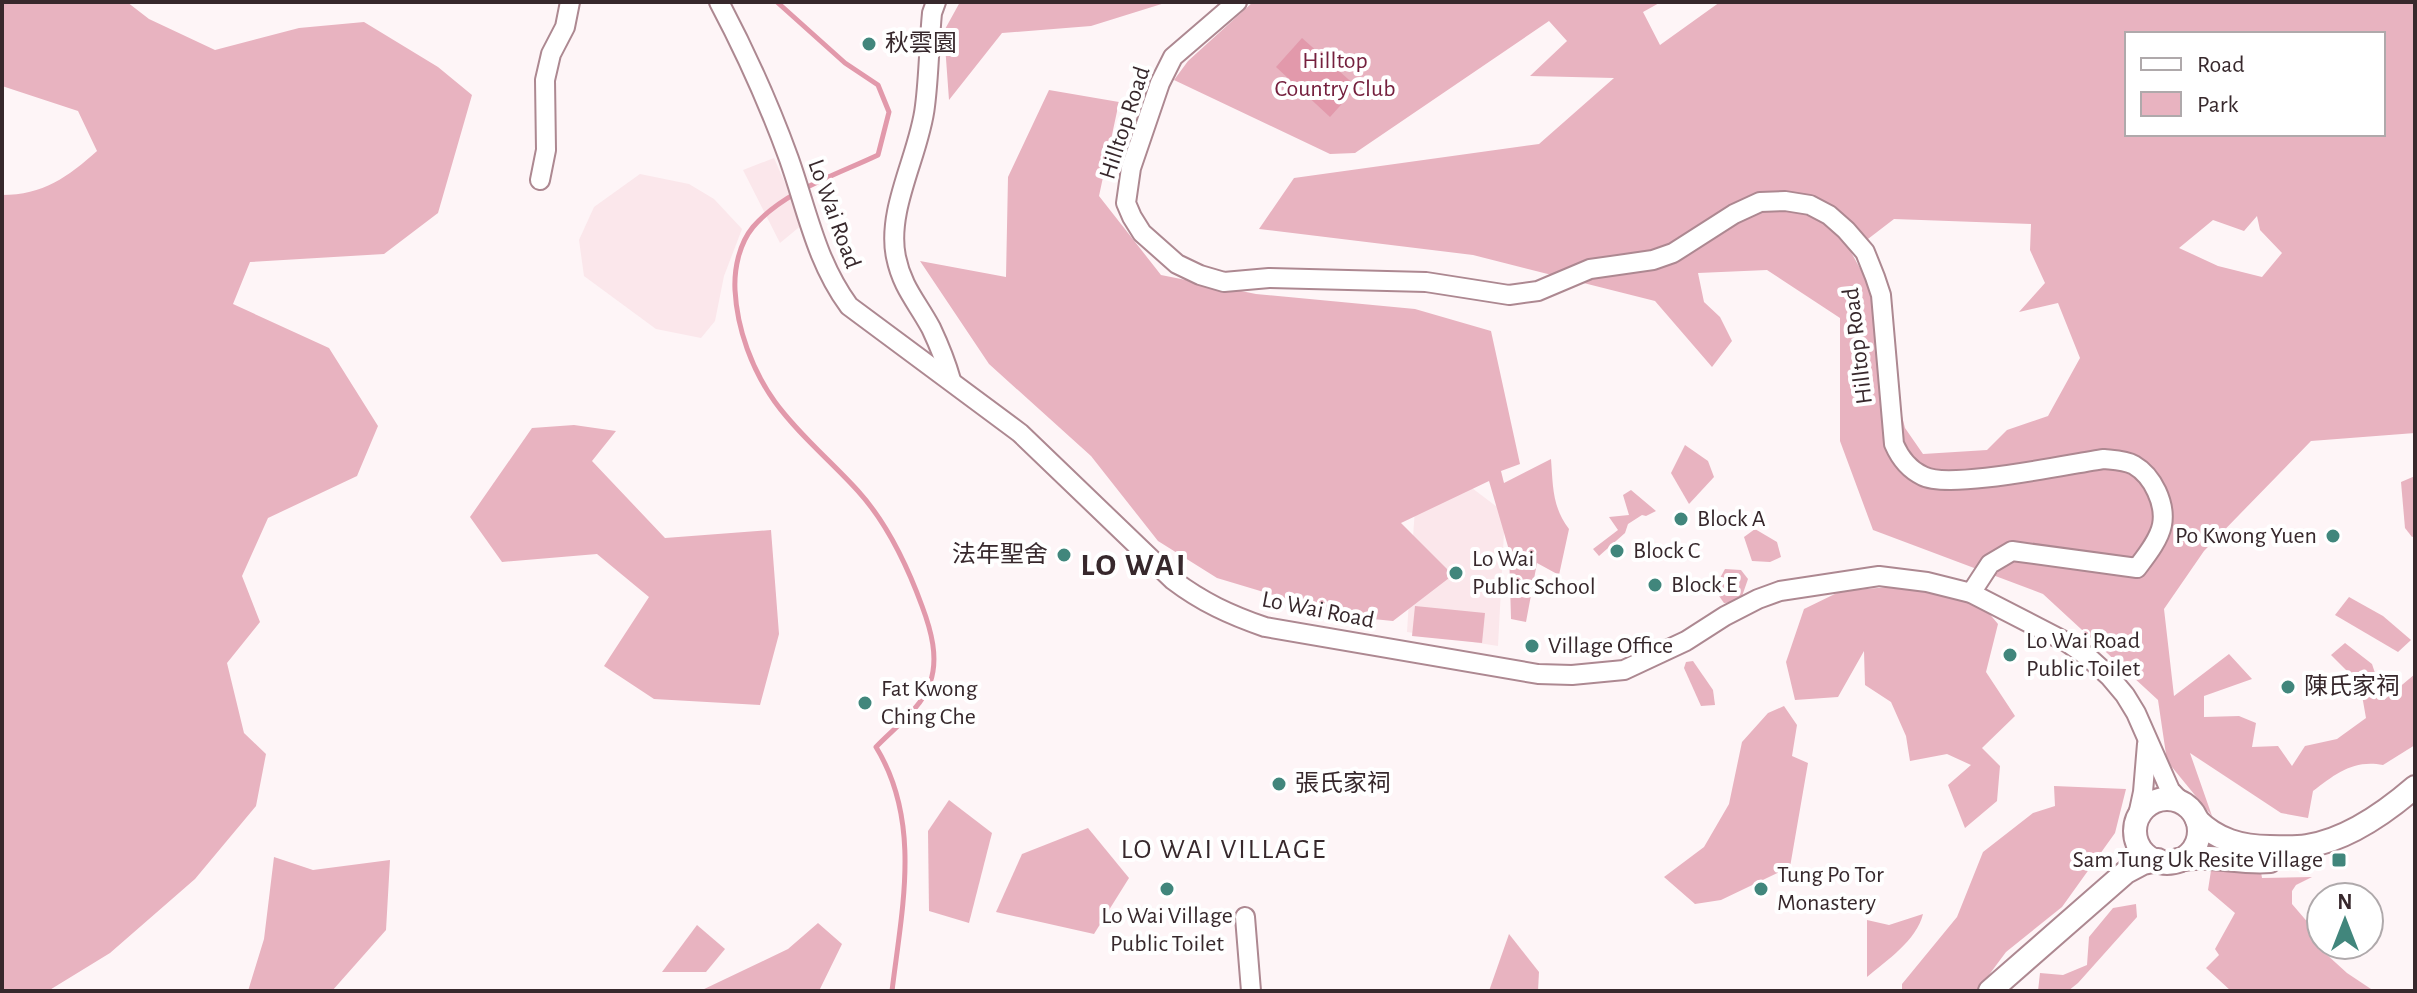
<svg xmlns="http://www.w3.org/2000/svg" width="2417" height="993" font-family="'Alegreya Sans','Noto Sans TC',sans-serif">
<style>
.built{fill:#fbe7eb}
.green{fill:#e8b3c0;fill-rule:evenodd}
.water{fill:#e299ab}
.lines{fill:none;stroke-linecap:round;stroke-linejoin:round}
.stream{stroke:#e299ab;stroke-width:5}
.minor-casing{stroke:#ad8891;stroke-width:22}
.tertiary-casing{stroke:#ad8891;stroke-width:26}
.minor{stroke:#fff;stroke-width:18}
.tertiary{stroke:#fff;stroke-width:22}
.poi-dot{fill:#41867c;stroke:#fff;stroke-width:3}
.labels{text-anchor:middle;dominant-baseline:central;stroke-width:8;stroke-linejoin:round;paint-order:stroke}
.poi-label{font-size:24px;fill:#37282c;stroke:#fff;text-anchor:start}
.park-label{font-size:24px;fill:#75203e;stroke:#fff}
.street-label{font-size:24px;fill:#37282c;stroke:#fff}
.quarter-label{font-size:28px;letter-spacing:2px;fill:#37282c;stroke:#fff}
.district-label{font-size:32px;font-weight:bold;letter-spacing:2px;fill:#37282c;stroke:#fff}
</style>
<rect width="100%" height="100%" fill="#fef5f7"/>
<!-- built -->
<g class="built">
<polygon points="774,158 803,224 780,243 743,170"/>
<polygon points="640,174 689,184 714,199 742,229 724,276 715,321 701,338 656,329 584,276 579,240 594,207"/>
<polygon points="1456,476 1505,513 1498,646 1407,632 1415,507"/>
</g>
<!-- green -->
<g class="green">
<path d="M2,2h125l22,17 66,31 84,-22 65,-6 74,45 34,28 -34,118 -54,41 -134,8 -17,42 96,44 49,78 -21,50 -89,42 -26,58 18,46 -33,41 17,70 22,21 -10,52 -61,73 -85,74 -62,38h-46v-796c41,0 66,-18 95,-44l-19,-40 -76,-25z"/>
<polygon points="960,2 1168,2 1091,26 1002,33 949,100 944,31"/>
<path d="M1253,2h408l-18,10 17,33 60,-43h695v431l-104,8 -107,110 -40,58 10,87 55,-42 23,25 -48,17v21l35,-1 17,7 -4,24 26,-1 14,20 13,-20 32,-7 29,-21 -6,-34 -29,-29 14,-12 27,21 12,36 31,-26v71l-32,20c-29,-6 -48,9 -70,26l-5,27 -27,-5 -91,-60 22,63 -45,-55 -9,-61 -115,-106 -170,-64 -33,-89v-123l-73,-48 -69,3 6,29 16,15 12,24 -20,26 -57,-66 -182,-46 -214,-26 35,-51 245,-34 75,-66 -84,-2 37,-35 -18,-20 -194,132 -25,1 -156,-74 14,-19zM2127,34h256v100h-256zM2257,216l3,14 22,23 -20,24 -44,-11 -39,-18 34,-28 31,11zM1894,219l137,5 -1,26 15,33 -26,29 39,-9 22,55 -32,58 -41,14 -20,20 -64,4 -18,-26 -37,-145 -17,-31z"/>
<path d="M1049,90l70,12 -20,94 62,79 95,19 159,15 76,22 29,133 -19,7 3,12 47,-24c2,26 1,48 18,70l-10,46 -22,-12 -11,59 -15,-3 -2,-69 -20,-69 -88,42 52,52 -60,46 -50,-5 -126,-38 -59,-37 -67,-85 -102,-92 -69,-103 86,16 2,-100z"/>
<polygon points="574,425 616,431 592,461 665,538 771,530 779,634 760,705 654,699 604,666 649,597 597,554 502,562 470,517 532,428"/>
<polygon points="1685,445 1708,461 1714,477 1689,504 1671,473"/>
<polygon points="2415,476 2415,536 2412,537 2405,528 2401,482"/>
<polygon points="1631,490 1656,511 1646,516 1642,515 1628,524 1625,533 1599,556 1593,549 1618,530 1609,517 1629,515 1623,495"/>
<polygon points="1755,529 1777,542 1781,557 1770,562 1752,561 1744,537"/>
<polygon points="1725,569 1741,570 1748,579 1740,602 1724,603 1714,589"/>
<polygon points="1962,581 1998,624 1986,672 2015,716 1982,748 2000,766 1997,801 1965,828 1948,785 1971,765 1947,754 1910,761 1906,736 1891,702 1865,685 1864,651 1838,697 1795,700 1786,662 1804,609 1841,591"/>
<polygon points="2349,597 2383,616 2411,640 2398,652 2335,615"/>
<polygon points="1415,606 1485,613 1482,643 1412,636"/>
<polygon points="1693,661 1713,690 1715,705 1701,706 1684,668 1686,662"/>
<polygon points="1784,706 1797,725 1792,756 1808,763 1790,867 1721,900 1695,904 1664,877 1704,847 1729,804 1742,742 1768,713"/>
<polygon points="2054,786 2126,789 2115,833 2062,907 2006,952 1977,991 1902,991 1902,984 1957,917 1983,852 2033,813 2055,806"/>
<polygon points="949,800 992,833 969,923 929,911 928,831"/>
<polygon points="1088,828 1129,878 1094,934 996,912 1022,854"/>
<polygon points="274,857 313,870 390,860 386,930 332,991 248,991 264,939"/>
<polygon points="2212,864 2261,872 2262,878 2312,877 2296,885 2292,891 2292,904 2316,932 2325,953 2347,973 2374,991 2231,991 2206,968 2219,955 2215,949 2235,913 2208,890"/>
<polygon points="2136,904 2137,917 2078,983 2068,991 2038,991 2040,973 2063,975 2087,965 2089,937 2113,908"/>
<path d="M1923,914c-6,26 -37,47 -56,63v-57l22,5z"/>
<polygon points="818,923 842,944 819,991 700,991 788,949"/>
<polygon points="697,925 725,949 706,972 662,972"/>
<polygon points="1509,934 1539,972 1538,991 1489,991"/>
</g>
<!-- water -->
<polygon class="water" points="1302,38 1357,87 1330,117 1276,67"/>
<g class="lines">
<!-- stream -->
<path class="stream" d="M777,2l68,61 33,22 11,27 -11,43c-42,20 -94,36 -125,72 -14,17 -19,42 -18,63 2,39 17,80 40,112 24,33 56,59 83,89 30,33 49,74 64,115 9,24 17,52 8,77 -8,25 -36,45 -54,64 46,75 26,161 16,244"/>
<!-- minor casing -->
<g class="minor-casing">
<g id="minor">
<path d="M719,2c27,51 50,102 70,157 18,51 27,102 60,147l171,127 153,147c29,22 57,35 92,47l273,47 34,1 52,-5 62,-29 39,-25 33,-17 22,-8 99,-15 48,6 44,11 97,50 20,14 21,19 16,19 11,18 34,77 13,14"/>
<path d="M936,2l-4,11c-3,31 -3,62 -7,93 -5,47 -39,103 -29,151 6,30 21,45 35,71 8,17 15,34 20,52"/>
<path d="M1237,2l-64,55 -13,26 -29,85 -5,35 6,14 10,16 35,31 23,11 24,7 45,-4 157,4 83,13 29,-4 52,-22 63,-9 20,-7 61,-39 26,-12 25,-1 25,4 19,10 17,15 19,22 10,25 6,18 13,149c6,14 14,25 29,32 26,14 145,-12 181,-17 10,1 21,1 30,6 19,11 32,39 28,60 -3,15 -16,31 -25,43l-125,-17 -22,13 -19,29"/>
<polyline points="540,180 546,150 545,80 551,54 565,27 570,2"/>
<polyline points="2137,820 2143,792 2147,744"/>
<polyline points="1245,917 1251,991"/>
</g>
</g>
<!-- tertiary casing -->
<g class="tertiary-casing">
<g id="tertiary">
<circle cx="2167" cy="831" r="32"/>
<path d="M2197,820c20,20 44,27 73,27 12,0 25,1 37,-1 39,-6 79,-34 108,-59"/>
<path d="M2178,860c31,-7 61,4 92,1"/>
<polyline points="1990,991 2126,872 2143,863 2158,860"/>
</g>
</g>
<!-- minor -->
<use href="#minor" class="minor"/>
<!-- tertiary -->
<use href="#tertiary" class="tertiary"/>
</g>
<!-- markers -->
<g class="poi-dot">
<circle cx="869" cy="44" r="8"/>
<circle cx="1681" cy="519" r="8"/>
<circle cx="2333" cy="536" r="8"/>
<circle cx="1617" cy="551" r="8"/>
<circle cx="1064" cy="555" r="8"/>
<circle cx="1456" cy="573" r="8"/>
<circle cx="1655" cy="585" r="8"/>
<circle cx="1532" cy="646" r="8"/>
<circle cx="2010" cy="655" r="8"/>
<circle cx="2288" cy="687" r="8"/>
<circle cx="865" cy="703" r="8"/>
<circle cx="1279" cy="784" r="8"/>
<rect x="2331" y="852" width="16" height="16" rx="4"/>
<circle cx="1167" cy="889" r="8"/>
<circle cx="1761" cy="889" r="8"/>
</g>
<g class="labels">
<!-- poi labels -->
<g class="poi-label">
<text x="885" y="44">秋雲園</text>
<text x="1697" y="519">Block A</text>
<text x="2317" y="536" text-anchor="end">Po Kwong Yuen</text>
<text x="1633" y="551">Block C</text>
<text x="1048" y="555" text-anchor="end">法年聖舍</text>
<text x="1472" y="559">Lo Wai<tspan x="1472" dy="28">Public School</tspan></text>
<text x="1671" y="585">Block E</text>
<text x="2026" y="641">Lo Wai Road<tspan x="2026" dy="28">Public Toilet</tspan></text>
<text x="1548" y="646">Village Office</text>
<text x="2304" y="687">陳氏家祠</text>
<text x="881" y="689">Fat Kwong<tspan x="881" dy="28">Ching Che</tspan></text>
<text x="1295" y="784">張氏家祠</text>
<text x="2323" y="860" text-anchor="end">Sam Tung Uk Resite Village</text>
<text x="1777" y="875">Tung Po Tor<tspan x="1777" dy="28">Monastery</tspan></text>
<text x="1167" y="916" text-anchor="middle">Lo Wai Village<tspan x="1167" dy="28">Public Toilet</tspan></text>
</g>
<!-- park labels -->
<g class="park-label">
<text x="1335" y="61">Hilltop<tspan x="1335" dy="28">Country Club</tspan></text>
</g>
<!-- street labels -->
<g class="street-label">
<text transform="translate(1125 123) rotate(-72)">Hilltop Road</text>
<text transform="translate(834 214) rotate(70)">Lo Wai Road</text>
<text transform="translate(1858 346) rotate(-97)">Hilltop Road</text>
<text transform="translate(1318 610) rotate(11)">Lo Wai Road</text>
</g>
<!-- quarter labels -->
<g class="quarter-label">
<text x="1224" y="850">LO WAI VILLAGE</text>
</g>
<!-- district labels -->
<g class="district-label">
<text x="1134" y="565">LO WAI</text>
</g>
</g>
<!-- border -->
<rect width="2417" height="993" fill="none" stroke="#37282c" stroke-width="8"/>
<!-- legend -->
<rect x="2125" y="32" width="260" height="104" fill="#ffffff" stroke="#afa9ab" stroke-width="2"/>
<rect x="2141" y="58" width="40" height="12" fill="#ffffff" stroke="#afa9ab" stroke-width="2"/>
<text x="2197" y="72" font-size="24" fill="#37282c">Road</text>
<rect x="2141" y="92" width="40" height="24" fill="#e8b3c0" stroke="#afa9ab" stroke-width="2"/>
<text x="2197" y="112" font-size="24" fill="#37282c">Park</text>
<!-- north arrow -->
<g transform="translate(2345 921)"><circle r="38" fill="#ffffff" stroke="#afa9ab" stroke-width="2"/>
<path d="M0-6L14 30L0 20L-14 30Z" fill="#41867c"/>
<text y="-12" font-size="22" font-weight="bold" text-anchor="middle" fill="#37282c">N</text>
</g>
</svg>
